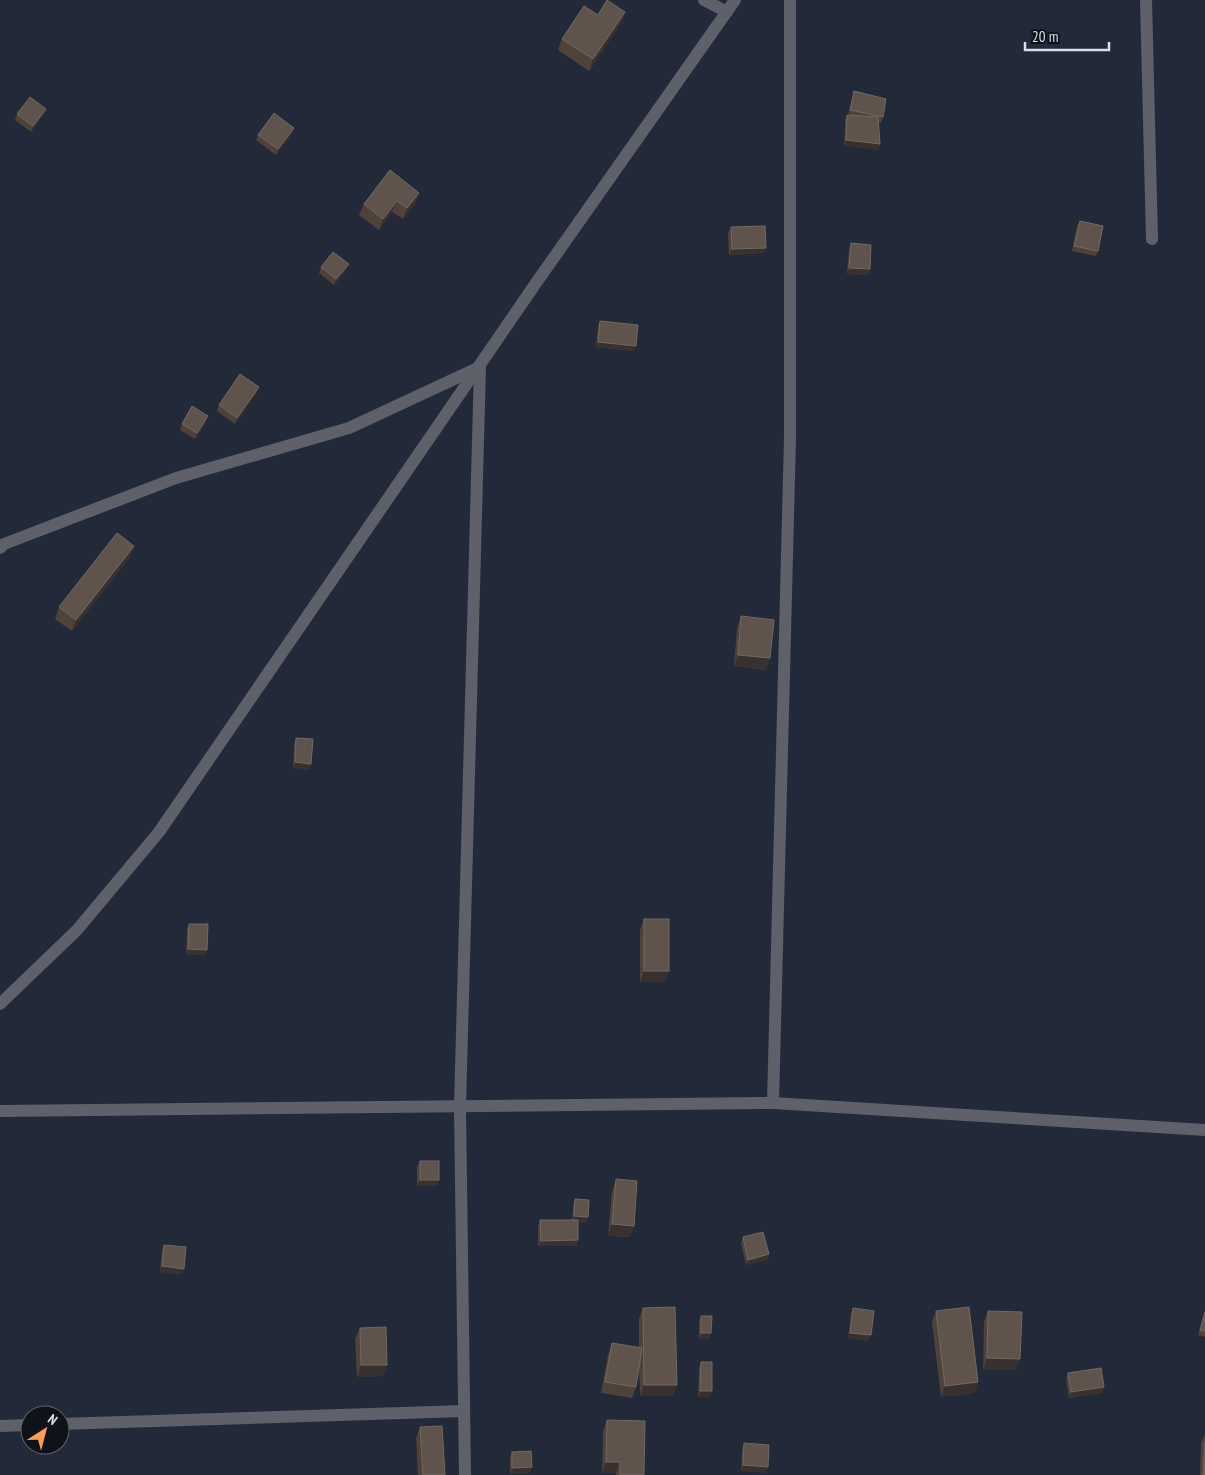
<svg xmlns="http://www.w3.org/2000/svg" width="1205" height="1475" font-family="'PT Sans Narrow',sans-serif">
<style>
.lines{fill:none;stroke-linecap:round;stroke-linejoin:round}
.minor{stroke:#5e6169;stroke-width:12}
.wall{fill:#504238}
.shaded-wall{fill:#383130}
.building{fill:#5f534b;stroke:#726964}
</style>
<rect width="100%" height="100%" fill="#222938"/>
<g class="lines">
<!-- minor -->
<g class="minor">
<polyline points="704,0 727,12"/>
<polyline points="1146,0 1152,239"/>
<polyline points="0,548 4,544 176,478 349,428 480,367 460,1107 465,1475"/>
<polyline points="0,1004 77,930 159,832 536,283 735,0"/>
<polyline points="773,1103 790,438 790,0"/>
<polyline points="0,1111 773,1103 1205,1130"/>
<polyline points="60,1424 464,1411"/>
<polyline points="0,1426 30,1425"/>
</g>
</g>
<!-- wall -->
<g class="wall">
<polygon points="625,12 621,23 589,71 558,50 562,39"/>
<polygon points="854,91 883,117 881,123 878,122 880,144 878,150 844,145 845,121 847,115 848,116"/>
<polygon points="46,109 43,115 31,132 15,120 17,114"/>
<polygon points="294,128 292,134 276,155 256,140 258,135"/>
<polygon points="390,170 415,204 403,219 392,212 379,230 359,215 364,204"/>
<polygon points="1080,221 1098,251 1096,256 1072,251 1077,226"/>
<polygon points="731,227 764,253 729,255 728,233"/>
<polygon points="851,243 868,275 847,274 849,249"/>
<polygon points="349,264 346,270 334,285 319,273 321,267"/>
<polygon points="600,321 634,351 596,347 598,326"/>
<polygon points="257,392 235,424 217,411 219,405"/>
<polygon points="206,422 195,439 180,430 182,424"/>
<polygon points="134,546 130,557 72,631 55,619 59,607"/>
<polygon points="741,616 770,658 766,670 734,666 737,628"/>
<polygon points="296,738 311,764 309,770 293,768 294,744"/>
<polygon points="644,919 665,982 640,982 640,930"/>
<polygon points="189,924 205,955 186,955 187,929"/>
<polygon points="420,1161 439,1180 437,1186 417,1186 417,1167"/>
<polygon points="616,1179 634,1226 630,1237 608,1236 612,1191"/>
<polygon points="575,1199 588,1217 586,1223 578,1222 578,1240 576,1246 538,1246 538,1226 540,1220 572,1220 573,1205"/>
<polygon points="743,1237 769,1254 767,1260 746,1265 741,1243"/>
<polygon points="164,1245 182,1274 160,1272 162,1251"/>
<polygon points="643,1308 677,1385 673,1396 640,1396 639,1362 636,1387 632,1398 601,1393 608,1355 612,1343 639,1348 639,1319"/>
<polygon points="853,1308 869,1341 848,1338 851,1314"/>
<polygon points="936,1311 978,1382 974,1393 941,1397 932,1322"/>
<polygon points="988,1311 1016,1370 983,1370 984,1322"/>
<polygon points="1205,1311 1205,1337 1198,1335"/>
<polygon points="701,1316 711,1333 709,1339 699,1339 699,1321"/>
<polygon points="360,1328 383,1376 357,1377 355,1339"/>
<polygon points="701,1362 710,1397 698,1397 699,1368"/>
<polygon points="1068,1373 1104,1387 1102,1393 1069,1398 1066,1379"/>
<polygon points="607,1420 644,1475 616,1475 616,1473 602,1473 603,1431"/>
<polygon points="420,1427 445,1475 418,1475 416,1438"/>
<polygon points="1205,1434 1205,1475 1200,1475 1201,1443"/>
<polygon points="744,1443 766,1473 741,1471 742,1449"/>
<polygon points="512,1452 532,1467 530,1473 510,1474 510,1458"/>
</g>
<!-- shaded-wall -->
<g class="shaded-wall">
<polygon points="625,12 621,23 589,71 593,59"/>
<polygon points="46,109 43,115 31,132 33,126"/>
<polygon points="294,128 292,134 276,155 278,149"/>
<polygon points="846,140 880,144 878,150 844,145"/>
<polygon points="419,193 415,204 403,219 407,208"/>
<polygon points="397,201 392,212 379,230 383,219"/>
<polygon points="766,248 764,253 729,255 732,249"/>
<polygon points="349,264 346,270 334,285 336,279"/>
<polygon points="849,268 870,269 868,275 847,274"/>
<polygon points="598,342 636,346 634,351 596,347"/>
<polygon points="259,387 257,392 235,424 237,418"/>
<polygon points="208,416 206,422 195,439 197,433"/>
<polygon points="134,546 130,557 72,631 76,620"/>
<polygon points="738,655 770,658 766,670 734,666"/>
<polygon points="295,762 311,764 309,770 293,768"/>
<polygon points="188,949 207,950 205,955 186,955"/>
<polygon points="644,971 669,971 665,982 640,982"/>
<polygon points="420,1180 439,1180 437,1186 417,1186"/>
<polygon points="574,1216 588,1217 586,1223 572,1222"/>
<polygon points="612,1224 634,1226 630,1237 608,1236"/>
<polygon points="578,1240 576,1246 538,1246 541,1241"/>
<polygon points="769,1254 767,1260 746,1265 748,1260"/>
<polygon points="162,1266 184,1269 182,1274 160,1272"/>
<polygon points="701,1333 711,1333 709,1339 699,1339"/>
<polygon points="850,1333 871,1335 869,1341 848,1338"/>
<polygon points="987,1358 1020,1359 1016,1370 983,1370"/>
<polygon points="361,1365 387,1365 383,1376 357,1377"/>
<polygon points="978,1382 974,1393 941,1397 945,1386"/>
<polygon points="644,1385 677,1385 673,1396 640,1396"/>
<polygon points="1104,1387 1102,1393 1069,1398 1071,1392"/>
<polygon points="700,1391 712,1391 710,1397 698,1397"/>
<polygon points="606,1462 620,1462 616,1473 602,1473"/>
<polygon points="743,1465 768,1467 766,1473 741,1471"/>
<polygon points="532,1467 530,1473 510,1474 512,1468"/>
</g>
<!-- building -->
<g class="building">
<polygon points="607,0 625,12 593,59 562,39 584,6 598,15"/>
<polygon points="854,91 886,99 883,117 850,110"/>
<polygon points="30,97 46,109 33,126 17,114"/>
<polygon points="274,113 294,128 278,149 258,135"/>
<polygon points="847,115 878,117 880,144 846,140"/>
<polygon points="390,170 419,193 407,208 397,201 383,219 364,204"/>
<polygon points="1080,221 1103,226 1098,251 1074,246"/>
<polygon points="765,226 766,248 732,249 731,227"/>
<polygon points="851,243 871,245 870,269 849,268"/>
<polygon points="333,252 349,264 336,279 321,267"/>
<polygon points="600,321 638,325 636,346 598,342"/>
<polygon points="240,374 259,387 237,418 219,405"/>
<polygon points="192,406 208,416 197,433 182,424"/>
<polygon points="117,533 134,546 76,620 59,607"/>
<polygon points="741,616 774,620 770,658 738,655"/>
<polygon points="296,738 313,739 311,764 295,762"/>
<rect x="644" y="919" width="25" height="52"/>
<polygon points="189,924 208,924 207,950 188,949"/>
<rect x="420" y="1161" width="19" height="19"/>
<polygon points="616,1179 637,1181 634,1226 612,1224"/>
<polygon points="575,1199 589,1200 588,1217 574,1216"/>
<polygon points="540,1220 578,1220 578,1240 541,1241"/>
<polygon points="763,1232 769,1254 748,1260 743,1237"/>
<polygon points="164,1245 186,1247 184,1269 162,1266"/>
<polygon points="675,1307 677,1385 644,1385 643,1308"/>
<polygon points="969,1307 978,1382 945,1386 936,1311"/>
<polygon points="853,1308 874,1311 871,1335 850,1333"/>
<polygon points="988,1311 1022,1312 1020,1359 987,1358"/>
<polygon points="1205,1312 1205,1331 1200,1330"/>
<polygon points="701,1316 712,1316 711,1333 701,1333"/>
<polygon points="386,1327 387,1365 361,1365 360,1328"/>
<polygon points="612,1343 642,1348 636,1387 605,1382"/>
<polygon points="701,1362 712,1362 712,1391 700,1391"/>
<polygon points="1101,1368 1104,1387 1071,1392 1068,1373"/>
<polygon points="607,1420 645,1421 644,1475 620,1475 620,1462 606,1462"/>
<polygon points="442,1426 445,1475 423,1475 420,1427"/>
<polygon points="1205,1441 1205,1475 1203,1475"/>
<polygon points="744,1443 769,1445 768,1467 743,1465"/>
<polygon points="531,1451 532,1467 512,1468 512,1452"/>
</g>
<!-- north arrow -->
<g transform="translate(45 1430) rotate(36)"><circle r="24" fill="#0f1219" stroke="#60646c"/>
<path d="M0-4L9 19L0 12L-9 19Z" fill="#fe9c57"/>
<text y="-8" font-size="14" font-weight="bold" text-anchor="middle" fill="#dadfe9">N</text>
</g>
<!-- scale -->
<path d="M1025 42v8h84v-8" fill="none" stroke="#dadfe9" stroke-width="2.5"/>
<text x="1032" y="42" font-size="15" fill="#dadfe9" stroke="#0f1219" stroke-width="4" paint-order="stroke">20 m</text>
</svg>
